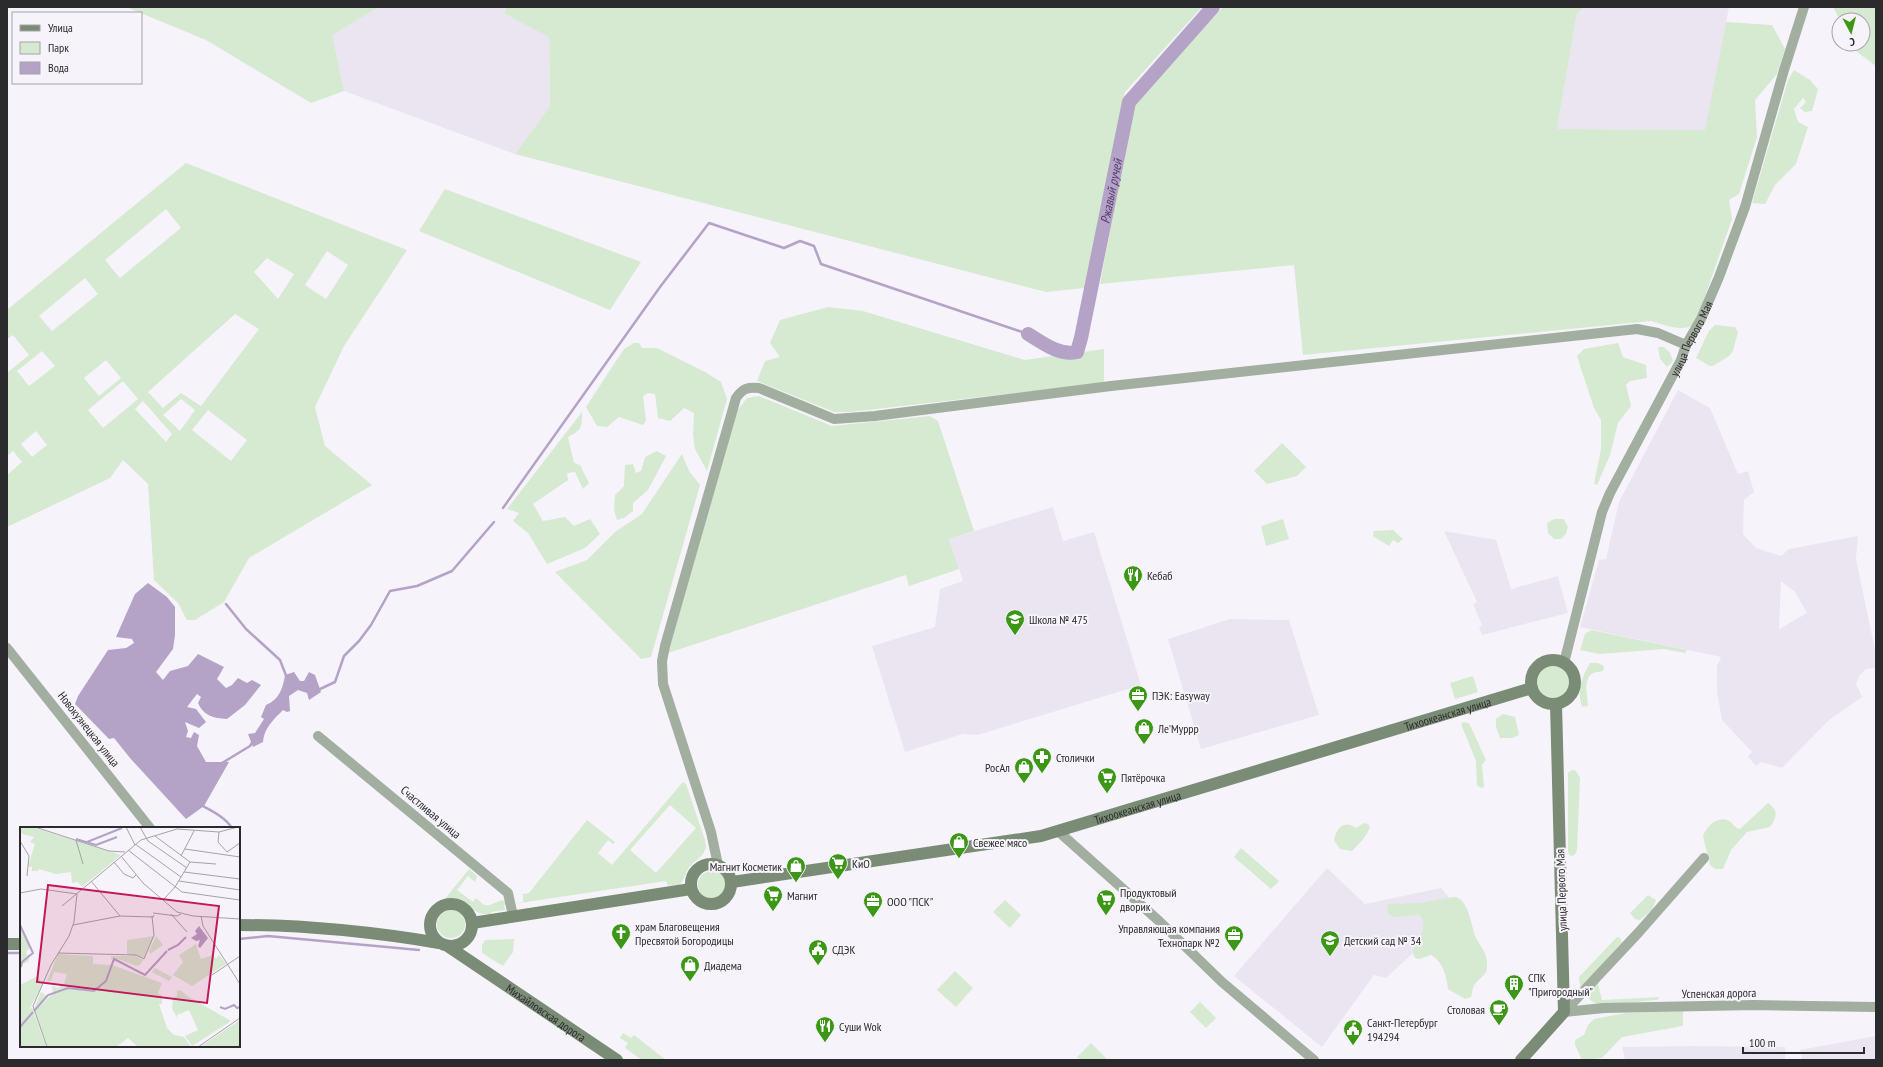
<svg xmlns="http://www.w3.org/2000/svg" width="1883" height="1067" font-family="'PT Sans Narrow',sans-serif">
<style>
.built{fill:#ebe5f2;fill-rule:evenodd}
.green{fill:#d6e9d1;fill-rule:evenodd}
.water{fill:#b4a2c7}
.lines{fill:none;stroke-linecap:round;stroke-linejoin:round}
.stream{stroke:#b4a2c7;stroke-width:2.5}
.river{stroke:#b4a2c7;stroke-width:14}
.street{stroke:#a2ae9f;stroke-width:10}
.secondary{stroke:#7a8c76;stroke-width:12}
.labels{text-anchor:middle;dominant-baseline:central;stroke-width:4;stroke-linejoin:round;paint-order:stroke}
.street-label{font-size:12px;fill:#2b2a2c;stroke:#f6f4fa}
.poi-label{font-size:12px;fill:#2b2a2c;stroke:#f6f4fa;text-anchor:start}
.water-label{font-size:13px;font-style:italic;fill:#563c6e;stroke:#f6f4fa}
.inset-river{fill:none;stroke:#b4a2c7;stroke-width:2}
.inset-road{fill:none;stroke:#a5a3a8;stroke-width:1}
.view{fill:#c2185b;fill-opacity:0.15;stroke:#c2185b;stroke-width:2}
.inset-edge{fill:none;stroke:#2b2a2c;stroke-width:2}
</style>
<rect width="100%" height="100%" fill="#f6f4fa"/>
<!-- built -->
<g class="built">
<polygon points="379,7 506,7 505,14 549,36 550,106 515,154 344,91 331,35"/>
<polygon points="1585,7 1729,7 1706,130 1557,129 1577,13"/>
<path d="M1678,390l32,18 28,66 10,-3 6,21 -10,8 -1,34 13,14 25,8 8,-7 69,-13 -2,23 20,96v13l-10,1 -7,7 -3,8 6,13 -33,23 -47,48 -21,-6 -5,4 -8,-9 4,-5 -30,-32 -5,-28v-26l4,-9 -141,-30 19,-67 7,-1 13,-57zM1781,581l14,11 12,21 -28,16z"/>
<polygon points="1053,507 1063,541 1094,532 1141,685 978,735 963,734 905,752 872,646 935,627 940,589 963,581 949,539"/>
<polygon points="1444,531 1496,540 1511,589 1558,576 1568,613 1482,635 1479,627 1482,625 1473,604 1477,602"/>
<polygon points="1230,619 1289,620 1319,715 1201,749 1168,639"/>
<polygon points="1327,868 1365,904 1441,888 1460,910 1386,978 1374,975 1322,1047 1234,976"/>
<polygon points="1876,1036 1876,1060 1802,1060 1800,1050"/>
<polygon points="1691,1046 1785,1047 1785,1060 1625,1060 1622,1047"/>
</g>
<!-- green -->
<g class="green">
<polygon points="126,7 379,7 332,35 344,91 311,103 206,40"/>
<polygon points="506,7 1202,7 1125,92 1085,288 1046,292 515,154 550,106 549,37 505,14"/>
<path d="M1223,7h362l-8,6 -20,116 148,1 21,-108 46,3 13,24 -8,25 -22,26 2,37 -18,57 -10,6 3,19 -35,100 -5,7c-14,5 -27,-1 -41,-5l-348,34 -9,-90 -194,19 33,-178 20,-25z"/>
<polygon points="1833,7 1876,7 1876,66 1857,52 1852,44 1863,44 1863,20 1840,20"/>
<polygon points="1794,70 1810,80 1818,89 1812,111 1805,112 1800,108 1806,102 1803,98 1794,109 1798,122 1808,127 1796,164 1775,185 1765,204 1752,203 1788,80"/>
<path d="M186,163l221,87 -63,96 -29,61 10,39 47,39 -123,73 -25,44 -29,18h-8l-9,-17 -24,-23 -6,-96 -25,-24 -13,18 -103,49v-52l15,-13 -9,-11 -6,5v-83l22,-18 -16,-20 -6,4v-29zM166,209l15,19 -61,50 -15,-18zM327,251l21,14 -22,34 -21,-14zM267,258l27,16 -16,25 -24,-27zM85,278l13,16 -46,37 -13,-15zM235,314l24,15 -58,77 -20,-13 -18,15 -15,-16zM42,351l13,15 -26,20 -12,-15zM106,360l15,18 -22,18 -15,-18zM123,381l15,18 -35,29 -15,-18zM181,399l14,11 -15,21 -17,-16zM143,401l29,33 -6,8 -31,-33zM208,410l39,30 -16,21 -39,-31zM36,431l11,14 -15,12 -11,-13z"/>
<polygon points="445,189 641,262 610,310 419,231"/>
<polygon points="828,307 863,311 1025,360 1104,349 1104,383 850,412 834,412 757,381 765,361 780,357 770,343 780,320"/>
<polygon points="1715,325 1735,327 1738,332 1733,351 1729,356 1713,366 1710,366 1696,358 1709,331"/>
<polygon points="634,343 639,343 642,348 657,348 705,372 721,382 727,399 707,471 695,449 693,435 694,413 684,408 670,421 658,418 655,394 648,393 643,396 646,421 643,425 619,417 607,427 597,426 586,407 624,349"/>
<polygon points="1618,343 1623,357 1646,365 1647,378 1630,381 1626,385 1631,406 1618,423 1610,455 1597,485 1594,484 1601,449 1601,420 1594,408 1577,356 1584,349"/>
<polygon points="1658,347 1664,347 1670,353 1673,361 1667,367 1660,359"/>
<polygon points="759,396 832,426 930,416 938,421 974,531 949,539 959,569 909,586 906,575 668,653 736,412 747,398"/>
<path d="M582,412c0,15 0,18 -14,25l6,26 6,2 9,18 -6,6 -8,-17 -8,1 1,7 -35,24 10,17 22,-4 9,9 16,-7 10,15 -15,14 -38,16 -19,-31 -15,-12 6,-8 -12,-4z"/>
<polygon points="1282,443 1306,467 1297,476 1267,484 1254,471"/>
<polygon points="657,451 666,456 648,490 633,503 633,511 624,518 617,520 614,510 615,495 624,486 625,465 633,464 636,473 641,471 645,457"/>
<polygon points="682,454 689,471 700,485 651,657 641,659 555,572 587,560 615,532 642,514"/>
<polygon points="1283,519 1289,539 1266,546 1261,526"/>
<polygon points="1554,519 1564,519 1568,527 1566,534 1561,539 1554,539 1548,533 1547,523"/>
<polygon points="1393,530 1403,539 1398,543 1393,540 1389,546 1373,536 1374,531"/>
<polygon points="1591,630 1687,650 1685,653 1664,649 1600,654 1580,650 1585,634"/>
<path d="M1590,663h8l6,3 -1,5c-3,1 -8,1 -10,2 -11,6 -5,24 -5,33l-6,1c-5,-18 -1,-28 8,-44z"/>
<circle cx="1553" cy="682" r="17"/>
<polygon points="1473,676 1478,692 1455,699 1450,683"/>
<polygon points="1503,714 1515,717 1519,735 1512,738 1500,738 1496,727 1496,719"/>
<polygon points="1464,722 1469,723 1486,760 1482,765 1484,787 1482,788 1477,786 1476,761 1461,724"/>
<polygon points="1572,770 1576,771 1580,778 1577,849 1576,853 1573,856 1569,855 1568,851 1568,773"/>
<path d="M683,782l3,2 19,56 1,7 -3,7 -14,13 -7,15 -3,3 -11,1 -2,-5 -153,23 10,-2v-8l6,-1 58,-73 28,22 -2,2 -5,-4 -10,13 14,12zM670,805l26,23 -40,45 -26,-23z"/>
<path d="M1768,803c11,8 9,14 2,24l-23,5 -16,18 -8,19h-8l-5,-4 -7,-29c3,-9 14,-20 24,-16 6,2 7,8 13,9z"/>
<path d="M1364,823l4,1 2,3c-3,9 -11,17 -18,24l-12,-2 -6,-9c1,-6 6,-18 16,-15 2,0 3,2 6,3z"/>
<polygon points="1241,848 1279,881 1271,889 1234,857"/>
<path d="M469,869l8,7 -2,6 -7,-6 -11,14 16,12 3,-4 8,7c8,2 14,-7 22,-4l2,3 -4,1 1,5 -14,2v2c-19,3 -27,-19 -47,-14z"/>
<circle cx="712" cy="885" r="14"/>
<polygon points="1648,895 1656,900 1652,910 1640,920 1635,919 1630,913"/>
<path d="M1454,897c16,1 17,33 23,43 6,10 11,14 10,28 0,8 -12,12 -14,20 -1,3 -1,6 -2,9l-6,2 -17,-10c-1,-12 -5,-28 -17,-34l-12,4 -4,-1 -2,-4 1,-11c9,-8 13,-16 6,-28l-27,2 -6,-5 1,-8 31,-1z"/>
<polygon points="1005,900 1021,915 1010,928 993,912"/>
<circle cx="451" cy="924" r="14"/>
<path d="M1617,937l3,1 2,4 -27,30 7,28 58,-3 -3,3c-11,0 -52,7 -60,4 -11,-4 -18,-17 -18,-27z"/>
<polygon points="514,939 513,952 503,966 482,953 482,945 485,940"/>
<polygon points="955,971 973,988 956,1007 937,990"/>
<polygon points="1200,1002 1216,1018 1206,1028 1190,1012"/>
<polygon points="1683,1011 1683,1026 1622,1037 1602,1058 1582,1060 1575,1045 1575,1040 1584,1035 1588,1025 1594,1019 1626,1013"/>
<polygon points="623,1033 631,1038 634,1035 666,1060 642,1060 625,1048 628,1043 620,1038"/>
<polygon points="1091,1043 1108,1060 1080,1060 1077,1057"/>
</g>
<!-- water -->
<g class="water">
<path d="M148,583l19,14 8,10v28l-2,14 -17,23 7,8 7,-9 18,-5 10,-12 26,13 -7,12 9,9 6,-3 6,-7 9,5 5,-3 9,5 -16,20 -18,14c-14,-1 -23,-3 -29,-16l3,-6 -4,-3 -10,13 9,2 10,13 -7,6 -14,-6 3,9 -2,6 5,1 3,-6 5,3 -2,11 9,16h23l-25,44 -18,13 -56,-61 -16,-20 -5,1 -34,-35 3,-8 30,-46 18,-2 8,-5 -2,-4 -16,-2 19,-43z"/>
<path d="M294,672l6,9h4l5,-9 6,3 6,17 -12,8 -2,-7 -9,-3 -9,6 1,15 -3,1 -4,-2c-9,9 -19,18 -20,32l-10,5 -5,-13 7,-1 9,-14 -3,-2 5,-12c13,-5 17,-17 19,-30z"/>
</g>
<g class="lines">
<!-- stream -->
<g class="stream">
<polyline points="503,508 660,287 709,223 784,248 800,241 814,246 821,264 1028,334"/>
<polyline points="226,604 246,629 280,660 287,678"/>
<polyline points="318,690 335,682 344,656 359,641 371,625 390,591 417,586 452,571 494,522"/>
<polyline points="222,763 250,746 253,741"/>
<path d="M201,805c11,6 24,12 31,23"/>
<polyline points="239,939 268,936 419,950"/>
<polyline points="7,953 21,953"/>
</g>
<!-- river -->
<path class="river" id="s1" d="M1028,334c15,9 31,22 49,18l4,-14 48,-236 84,-95"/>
<!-- street -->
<g class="street">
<polyline points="7,648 150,828"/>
<path id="s2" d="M1564,663l38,-151 8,-19 71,-133 5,-15 15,-26 18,-42 26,-70 39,-137 20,-63"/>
<polyline points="318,736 508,893 513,916"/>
<polyline points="1059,832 1159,921 1222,982 1314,1060"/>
<path d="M718,865l-7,-33 -48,-148 -1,-23 3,-15 71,-248c7,-10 12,-11 23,-10l75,31 41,-3 236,-30 526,-57 21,4 28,12"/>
<polyline points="1564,1012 1604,1008 1754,1005 1876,1007"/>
<polyline points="1564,1012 1639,932 1704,858"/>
</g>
<!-- secondary -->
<g class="secondary">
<circle cx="1553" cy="682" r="22"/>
<circle cx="711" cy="884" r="20"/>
<path id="s3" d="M732,882l309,-46 491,-148"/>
<circle cx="451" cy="925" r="21"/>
<polyline points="472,923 691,889"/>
<path d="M239,925c67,0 134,7 200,18"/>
<polyline points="7,944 21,944"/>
<path id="s4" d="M449,947l168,113"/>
<polyline points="1521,1060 1564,1012 1556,704"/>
</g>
</g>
<!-- icons -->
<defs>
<g id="restaurant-pin" transform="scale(1)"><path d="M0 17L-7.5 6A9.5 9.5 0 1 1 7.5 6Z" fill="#3b9715" stroke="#f6f4fa"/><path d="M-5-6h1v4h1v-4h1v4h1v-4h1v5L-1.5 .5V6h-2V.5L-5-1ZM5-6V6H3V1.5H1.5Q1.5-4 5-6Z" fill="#fff"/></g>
<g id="school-pin" transform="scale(1)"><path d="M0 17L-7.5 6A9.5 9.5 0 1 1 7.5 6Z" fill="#3b9715" stroke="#f6f4fa"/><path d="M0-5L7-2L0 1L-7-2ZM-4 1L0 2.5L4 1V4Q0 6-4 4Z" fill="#fff"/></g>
<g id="office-pin" transform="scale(1)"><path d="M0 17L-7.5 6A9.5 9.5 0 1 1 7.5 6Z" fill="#3b9715" stroke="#f6f4fa"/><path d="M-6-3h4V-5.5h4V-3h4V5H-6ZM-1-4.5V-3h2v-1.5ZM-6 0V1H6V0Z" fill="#fff"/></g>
<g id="shop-pin" transform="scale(1)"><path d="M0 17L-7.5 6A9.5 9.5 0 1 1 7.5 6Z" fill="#3b9715" stroke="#f6f4fa"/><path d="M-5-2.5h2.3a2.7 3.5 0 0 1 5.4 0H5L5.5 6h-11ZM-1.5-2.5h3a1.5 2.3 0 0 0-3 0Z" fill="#fff"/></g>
<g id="pharmacy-pin" transform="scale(1)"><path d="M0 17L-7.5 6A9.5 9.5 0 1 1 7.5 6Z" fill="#3b9715" stroke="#f6f4fa"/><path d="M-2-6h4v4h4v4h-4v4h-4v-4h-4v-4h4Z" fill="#fff"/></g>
<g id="supermarket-pin" transform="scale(1)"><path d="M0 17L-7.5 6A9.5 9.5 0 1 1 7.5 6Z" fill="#3b9715" stroke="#f6f4fa"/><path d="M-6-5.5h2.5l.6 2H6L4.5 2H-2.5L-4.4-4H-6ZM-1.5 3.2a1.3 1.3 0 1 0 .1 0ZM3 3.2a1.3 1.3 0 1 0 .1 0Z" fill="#fff"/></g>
<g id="church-pin" transform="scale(1)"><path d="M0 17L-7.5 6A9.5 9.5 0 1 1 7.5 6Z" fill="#3b9715" stroke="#f6f4fa"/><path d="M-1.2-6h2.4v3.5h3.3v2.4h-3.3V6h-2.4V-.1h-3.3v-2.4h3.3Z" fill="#fff"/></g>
<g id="civic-pin" transform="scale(1)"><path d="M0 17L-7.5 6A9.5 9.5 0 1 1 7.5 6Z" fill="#3b9715" stroke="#f6f4fa"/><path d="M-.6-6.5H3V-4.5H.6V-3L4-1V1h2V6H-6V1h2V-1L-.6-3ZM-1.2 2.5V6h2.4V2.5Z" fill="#fff"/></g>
<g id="building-pin" transform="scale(1)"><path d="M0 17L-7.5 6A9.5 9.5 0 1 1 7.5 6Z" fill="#3b9715" stroke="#f6f4fa"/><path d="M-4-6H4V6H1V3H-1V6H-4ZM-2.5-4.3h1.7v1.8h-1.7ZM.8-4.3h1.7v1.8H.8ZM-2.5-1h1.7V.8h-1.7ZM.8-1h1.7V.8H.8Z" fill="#fff"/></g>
<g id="cafe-pin" transform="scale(1)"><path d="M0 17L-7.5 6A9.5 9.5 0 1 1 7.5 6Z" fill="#3b9715" stroke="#f6f4fa"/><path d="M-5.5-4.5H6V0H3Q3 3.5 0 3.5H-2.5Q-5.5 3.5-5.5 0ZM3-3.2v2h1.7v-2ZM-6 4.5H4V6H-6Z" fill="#fff"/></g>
</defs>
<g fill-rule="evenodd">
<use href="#restaurant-pin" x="1133" y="575"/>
<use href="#school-pin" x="1015" y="619"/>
<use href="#office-pin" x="1138" y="695"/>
<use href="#shop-pin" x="1144" y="728"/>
<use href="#pharmacy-pin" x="1042" y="757"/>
<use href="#shop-pin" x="1024" y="767"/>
<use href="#supermarket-pin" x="1107" y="777"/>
<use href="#shop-pin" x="959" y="842"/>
<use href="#supermarket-pin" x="838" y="863"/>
<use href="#shop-pin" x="796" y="866"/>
<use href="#supermarket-pin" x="773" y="895"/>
<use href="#supermarket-pin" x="1106" y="899"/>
<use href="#office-pin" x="873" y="901"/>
<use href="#church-pin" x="621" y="933"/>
<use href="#office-pin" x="1234" y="935"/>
<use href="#school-pin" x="1330" y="940"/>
<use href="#civic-pin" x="818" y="949"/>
<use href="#shop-pin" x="690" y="965"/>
<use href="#building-pin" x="1514" y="984"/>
<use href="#cafe-pin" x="1499" y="1009"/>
<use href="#restaurant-pin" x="825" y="1026"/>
<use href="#civic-pin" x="1353" y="1029"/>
</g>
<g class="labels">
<!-- street labels -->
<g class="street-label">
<text stroke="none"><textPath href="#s2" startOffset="351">улица Первого Мая</textPath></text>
<text stroke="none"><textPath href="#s3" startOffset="737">Тихоокеанская улица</textPath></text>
<text transform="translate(89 729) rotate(52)">Новокузнецкая улица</text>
<text stroke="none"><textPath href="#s3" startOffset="413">Тихоокеанская улица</textPath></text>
<text transform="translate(431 812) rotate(40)">Счастливая улица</text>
<text transform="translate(1561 890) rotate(-92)">улица Первого Мая</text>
<text transform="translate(1719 993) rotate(-1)">Успенская дорога</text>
<text stroke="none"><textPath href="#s4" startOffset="117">Михайловская дорога</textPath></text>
</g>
<!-- poi labels -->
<g class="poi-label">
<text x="1147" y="575">Кебаб</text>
<text x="1029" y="619">Школа № 475</text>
<text x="1152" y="695">ПЭК: Easyway</text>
<text x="1158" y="728">Ле'Муррр</text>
<text x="1056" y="757">Столички</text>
<text x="1010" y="767" text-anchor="end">РосАл</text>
<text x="1121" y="777">Пятёрочка</text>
<text x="973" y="842">Свежее мясо</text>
<text x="852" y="863">КиО</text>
<text x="782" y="866" text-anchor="end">Магнит Косметик</text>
<text x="1120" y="892">Продуктовый<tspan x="1120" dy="14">дворик</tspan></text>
<text x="787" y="895">Магнит</text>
<text x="887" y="901">ООО "ПСК"</text>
<text x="635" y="926">храм Благовещения<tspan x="635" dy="14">Пресвятой Богородицы</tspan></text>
<text x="1220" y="928" text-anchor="end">Управляющая компания<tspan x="1220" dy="14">Технопарк №2</tspan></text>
<text x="1344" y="940">Детский сад № 34</text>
<text x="832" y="949">СДЭК</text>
<text x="704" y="965">Диадема</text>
<text x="1528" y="977">СПК<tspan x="1528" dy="14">"Пригородный"</tspan></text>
<text x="1485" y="1009" text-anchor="end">Столовая</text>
<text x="1367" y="1022">Санкт-Петербург<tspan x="1367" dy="14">194294</tspan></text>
<text x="839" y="1026">Суши Wok</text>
</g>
<!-- water labels -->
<g class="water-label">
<text stroke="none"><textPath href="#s1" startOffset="218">Ржавый ручей</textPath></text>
</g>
</g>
<!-- overview -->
<g transform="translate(20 827)">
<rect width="220" height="220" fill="#f6f4fa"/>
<path d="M0,0h12l89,28 -39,32 -4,-5 -6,1 -1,-11 -15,2 -17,-5 -1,2h-6v-4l-4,-1 7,-22 -5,-2 4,-5 -12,-3zM0,99l10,22 -4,4 1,3 3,-1 -2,8 -8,3zM134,109l-10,22 -17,-4v-14zM136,109l7,9 -13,9 -1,-3zM176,117l5,15 12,-4 3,4 3,-4 7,9 -34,22 -19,-11 10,-13 -4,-7zM38,127l35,2v8l18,1 -5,15 -12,11 -26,-4 -15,6 -1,-7 6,2 6,-4 3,-10 -13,-2 -3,9h-4zM91,129h24l8,4 -3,5 -4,1 -18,-7h-7zM92,138l50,18 -4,10 4,3v8h-3l8,24 7,7 10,2 7,10h-53l-10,-9 -12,9h-69l-12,-36 16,-16 17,-7 26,4 12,-10zM135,141l17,9 -3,4 -17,-9zM18,149l4,9 -13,25 3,-3 14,40h-26v-62zM160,163l9,7 42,24 -39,25 -7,-10 13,-6 -9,-20 -12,5 1,4 -6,-10 1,-11 4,-2v-5zM21,165l6,4 -8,11 -5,2zM220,193v27h-40z" fill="#d6e9d1"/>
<path d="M179,99l9,12 -8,10 -2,-2 2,-6 -4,1 -5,-3 6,-4 -2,-3z" fill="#b4a2c7"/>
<path class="inset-river" d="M56,12l20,6M67,15l35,-14M76,18l21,-8M0,98l13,28 -11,9 -1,5M148,123l10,-5 8,-8M98,134l27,14 22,-24M200,180l5,2 9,-4 3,3 3,-1M14,184l14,-16 20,-7 26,3 12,-10 8,-22 4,2M0,200l13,-15"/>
<path class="inset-road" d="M15,0l74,24 16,1M106,0l9,18M120,0l8,14 39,27M199,5l-1,10 9,10M135,9l35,26 26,2M56,13l7,24M0,14l9,15 -2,20M115,17l46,33M165,22l55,8M108,23l54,42 58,8M207,25l13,-9M101,29l22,27 34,29 16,4 47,3M161,29l13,-25M94,35l10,12 9,4 3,-3M164,45l56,7M71,54l29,35M159,54l61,9M0,66l21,-4 36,5M143,73l12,-13 15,-25M42,79l79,-66 36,-11 42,3 19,-5M133,86l24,3 4,-2M151,87l16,18M181,89l2,10 37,58M53,98l47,-9 33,1 1,-2M38,126l78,2 8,4 10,-24 -2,-19M192,148l28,-19M27,220l-14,-41 18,-41 18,-29 5,-14 3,-28M178,220l42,-29"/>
<path class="view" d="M28,58l171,21 -12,97 -170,-21z"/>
<rect width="220" height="220" class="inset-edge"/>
</g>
<!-- border -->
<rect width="1883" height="1067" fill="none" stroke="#2b2a2c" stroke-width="16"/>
<!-- legend -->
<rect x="12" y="12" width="130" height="72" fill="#f6f4fa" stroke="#a5a3a8"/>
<rect x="20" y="25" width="20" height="6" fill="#7a8c76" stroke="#a5a3a8"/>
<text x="48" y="32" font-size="12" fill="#2b2a2c">Улица</text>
<rect x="20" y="42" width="20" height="12" fill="#d6e9d1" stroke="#a5a3a8"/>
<text x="48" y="52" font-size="12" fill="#2b2a2c">Парк</text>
<rect x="20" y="62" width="20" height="12" fill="#b4a2c7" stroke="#a5a3a8"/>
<text x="48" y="72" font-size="12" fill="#2b2a2c">Вода</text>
<!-- north arrow -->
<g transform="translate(1851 32) rotate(173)"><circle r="19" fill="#f6f4fa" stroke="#a5a3a8"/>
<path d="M0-3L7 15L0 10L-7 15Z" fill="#3b9715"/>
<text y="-6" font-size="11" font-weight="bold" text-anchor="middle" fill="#2b2a2c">С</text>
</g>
<!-- scale -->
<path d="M1743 1047v6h121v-6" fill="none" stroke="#2b2a2c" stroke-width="2"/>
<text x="1749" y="1047" font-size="12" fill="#2b2a2c" stroke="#f6f4fa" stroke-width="3" paint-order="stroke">100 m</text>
</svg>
